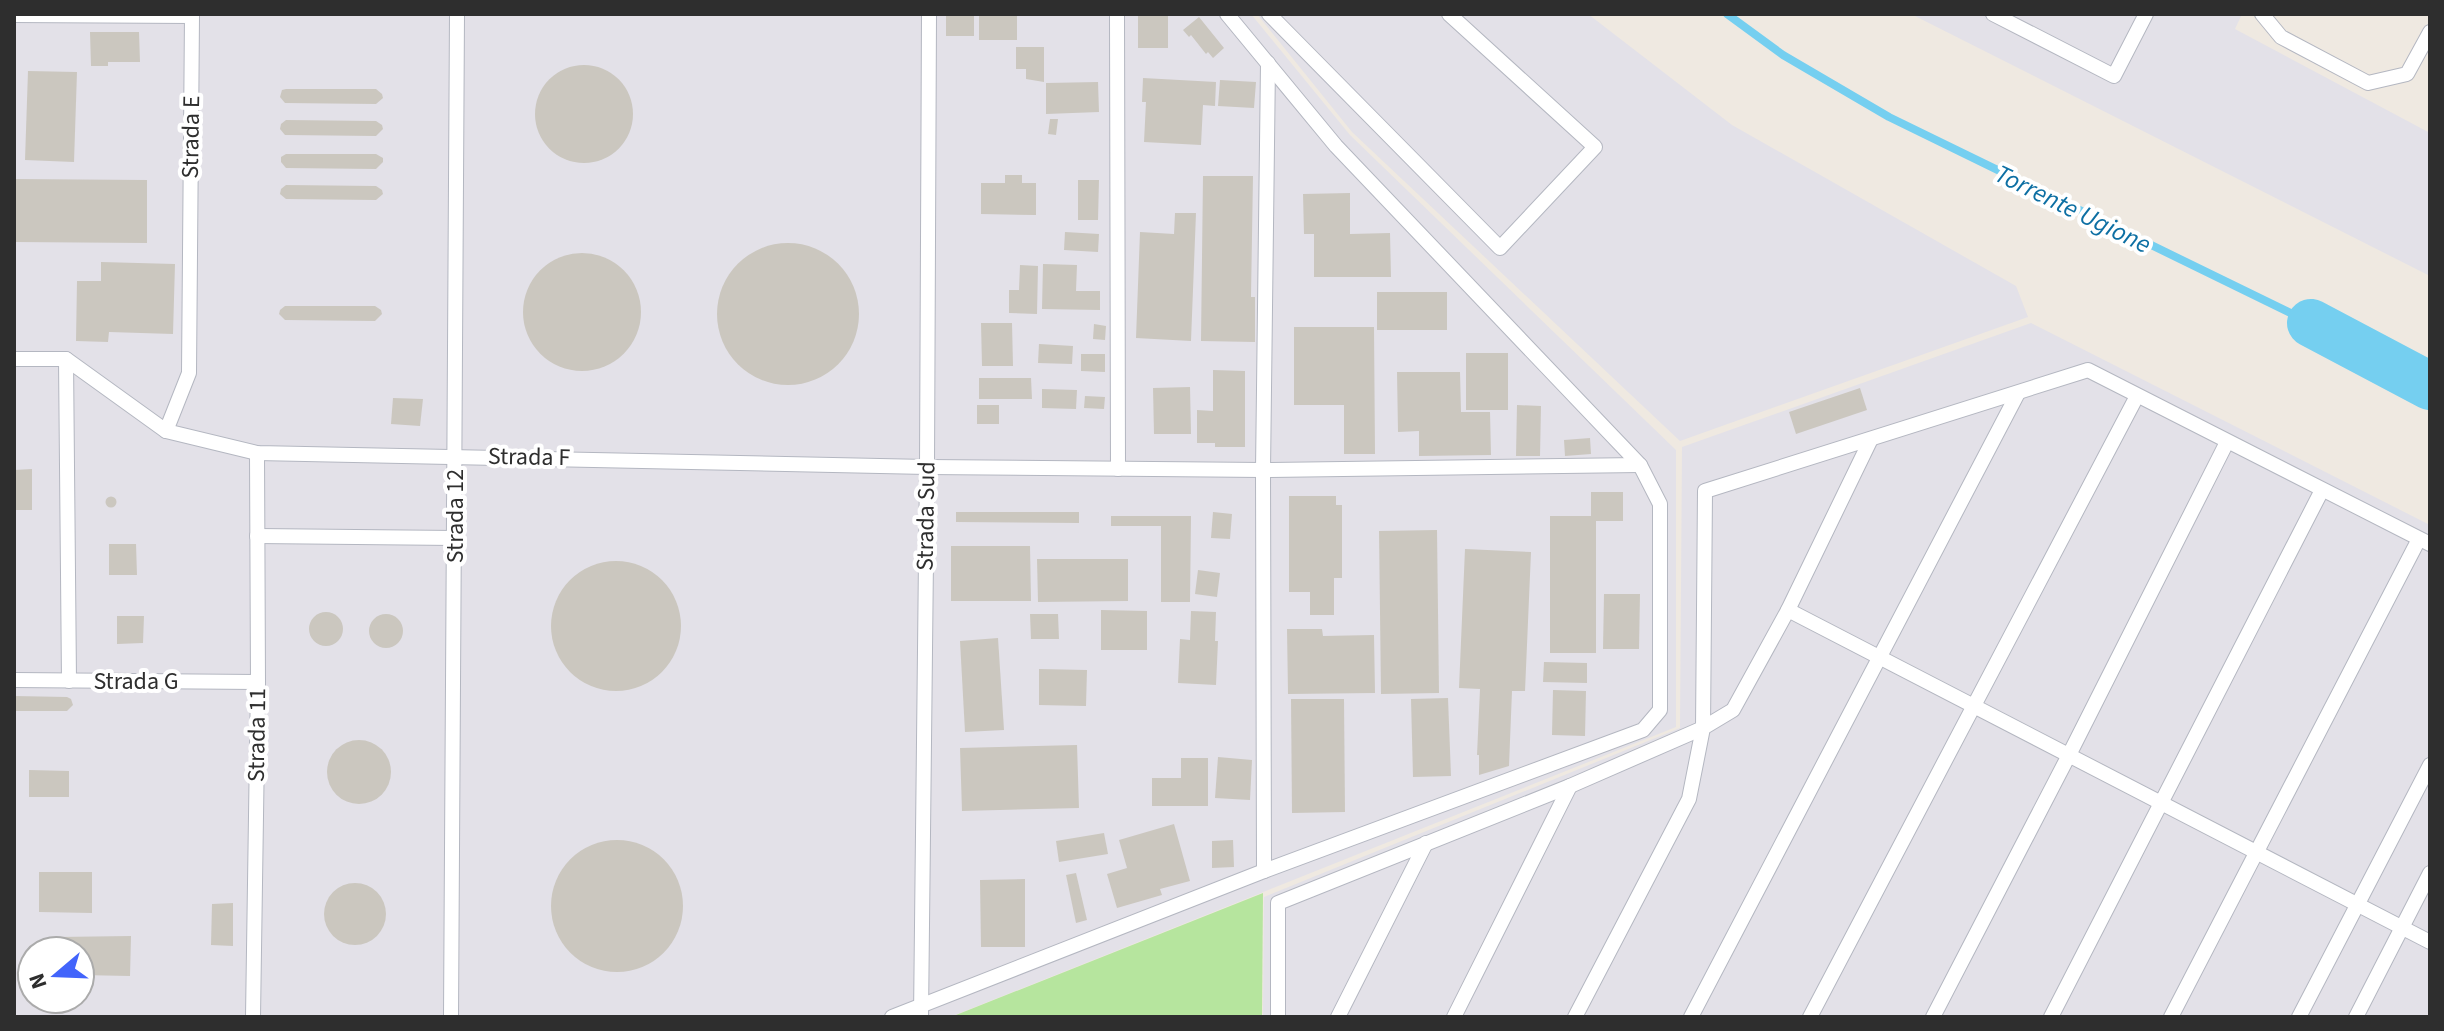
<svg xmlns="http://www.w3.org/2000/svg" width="2444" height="1031" font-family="'Source Sans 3',sans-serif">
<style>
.industrial{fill:#e3e1e8;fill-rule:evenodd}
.green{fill:#b6e59e}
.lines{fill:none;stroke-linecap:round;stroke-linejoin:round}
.stream{stroke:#75cff0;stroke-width:8}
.river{stroke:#75cff0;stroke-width:48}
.building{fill:#cbc7bf}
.service-casing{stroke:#b4b7c1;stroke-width:16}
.service{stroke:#fff;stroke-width:14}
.labels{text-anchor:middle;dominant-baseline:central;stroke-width:8;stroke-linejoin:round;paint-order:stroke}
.street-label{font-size:24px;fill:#2e2e2e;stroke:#fff}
.water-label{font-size:26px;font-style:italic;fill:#0d6fa3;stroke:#fff}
</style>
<rect width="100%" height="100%" fill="#efe9e1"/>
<!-- industrial -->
<g class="industrial">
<path d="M14,14h1237l99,121 326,315v277l-726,290h-936zM32,951h48v48h-48z"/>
<polygon points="1257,14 1588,14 1732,125 2016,286 2028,317 1680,441 1352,132"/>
<polygon points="1911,14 2242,14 2235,29 2430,133 2430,276"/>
<polygon points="2031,323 2430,525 2430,1017 1263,1017 1264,897 1680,728 1682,447"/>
</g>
<!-- green -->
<polygon class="green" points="1263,893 1262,1017 951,1017"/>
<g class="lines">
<!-- stream -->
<polyline class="stream" points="1727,14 1783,55 1889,117 2311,323"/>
<!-- river -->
<polyline class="river" points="2311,323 2430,386"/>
</g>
<!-- building -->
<g class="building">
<rect x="946" y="14" width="28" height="22"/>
<rect x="979" y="14" width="38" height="26"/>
<rect x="1138" y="14" width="30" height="34"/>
<polygon points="1199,17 1224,48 1213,58 1208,52 1206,54 1191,35 1189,37 1183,30"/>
<polygon points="90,32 139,32 140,62 108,62 108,66 91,66"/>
<polygon points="1016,47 1044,47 1044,82 1026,79 1026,69 1016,69"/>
<circle cx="584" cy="114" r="49"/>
<polygon points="28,71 77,72 74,162 25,160"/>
<polygon points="1143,78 1216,82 1215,106 1203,105 1201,145 1144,142 1146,102 1142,102"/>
<polygon points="1220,80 1256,82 1254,108 1218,106"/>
<polygon points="1098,82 1099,112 1046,114 1046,83"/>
<polygon points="286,89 376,89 382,94 383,98 376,104 285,103 280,97 282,90"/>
<polygon points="1050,119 1058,119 1056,135 1048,134"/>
<polygon points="286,120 376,121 382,125 383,129 376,136 285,135 280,129 281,124"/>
<polygon points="286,154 376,154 383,158 383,162 376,169 286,168 281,162 281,157"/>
<polygon points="1005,175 1022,175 1022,183 1036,183 1036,215 981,214 981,183 1005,183"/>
<polygon points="1203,176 1253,176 1251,297 1255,297 1255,342 1201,341"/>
<polygon points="14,179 147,180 147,243 14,242"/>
<polygon points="1078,180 1099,180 1098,220 1078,220"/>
<polygon points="286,185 376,186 382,190 383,194 376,200 286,199 280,194 281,189"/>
<polygon points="1350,193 1350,234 1390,233 1391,277 1314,277 1314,234 1304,234 1303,194"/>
<polygon points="1175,213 1196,213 1191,341 1136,338 1140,232 1174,234"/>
<polygon points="1065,232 1099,234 1098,252 1064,250"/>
<circle cx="788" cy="314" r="71"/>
<circle cx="582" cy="312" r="59"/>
<polygon points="101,262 175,264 173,334 109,332 108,342 76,341 77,281 101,281"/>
<polygon points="1043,264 1077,265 1076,291 1100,291 1100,310 1042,309"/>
<polygon points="1020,265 1038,266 1037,314 1009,313 1009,290 1019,290"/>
<rect x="1377" y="292" width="70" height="38"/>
<polygon points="285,306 375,306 381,310 382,314 375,321 285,320 279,314 280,310"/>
<polygon points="981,323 1012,323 1013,366 982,366"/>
<polygon points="1094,324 1106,326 1105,340 1093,339"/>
<polygon points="1294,327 1374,327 1375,454 1344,454 1344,405 1294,405"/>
<polygon points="1039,344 1073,346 1072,364 1038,363"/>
<rect x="1466" y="353" width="42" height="57"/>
<polygon points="1081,354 1105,354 1105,372 1081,371"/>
<polygon points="1213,370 1245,371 1245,447 1215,447 1215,443 1197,443 1197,410 1213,411"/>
<polygon points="1397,372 1460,372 1461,412 1490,412 1491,455 1419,456 1419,431 1398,432"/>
<polygon points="979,378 1031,378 1032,399 979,399"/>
<polygon points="1190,387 1191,434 1154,434 1153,388"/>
<polygon points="1860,388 1867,410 1796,434 1789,412"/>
<polygon points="1042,389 1077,390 1076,409 1042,408"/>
<polygon points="1085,396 1105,397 1104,409 1084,408"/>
<polygon points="393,398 423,399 420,426 391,424"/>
<rect x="977" y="405" width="22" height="19"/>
<polygon points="1517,405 1541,406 1540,456 1516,456"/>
<polygon points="1590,438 1591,454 1565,456 1564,440"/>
<polygon points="32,469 32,510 14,510 14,470"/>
<polygon points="1591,492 1623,492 1623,521 1596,521 1596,653 1550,653 1550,516 1591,516"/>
<polygon points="1289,496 1336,496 1336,505 1342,505 1342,578 1334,578 1334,615 1310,615 1310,592 1289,592"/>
<circle cx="111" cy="502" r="5.5"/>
<polygon points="956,512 1079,512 1079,523 956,522"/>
<polygon points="1213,512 1232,514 1230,539 1211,538"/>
<polygon points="1111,516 1191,516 1190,602 1161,602 1161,526 1111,526"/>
<polygon points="1437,530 1439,693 1381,694 1379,531"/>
<polygon points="109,544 136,544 137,575 109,575"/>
<polygon points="951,546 1030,546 1031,601 951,601"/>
<polygon points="1465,549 1531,552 1525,691 1512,691 1509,766 1479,775 1479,755 1477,755 1480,689 1459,688"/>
<polygon points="1037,559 1128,559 1128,601 1038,602"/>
<circle cx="616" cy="626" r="65"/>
<polygon points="1198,570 1220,573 1217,597 1195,594"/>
<polygon points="1604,594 1640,594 1639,649 1603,649"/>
<polygon points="1101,610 1147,611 1147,650 1101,650"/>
<polygon points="1191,611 1216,612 1215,641 1218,641 1216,685 1178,683 1180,639 1190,640"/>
<circle cx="326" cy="629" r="17"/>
<circle cx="386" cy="631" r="17"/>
<polygon points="1030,614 1058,614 1059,639 1031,639"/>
<polygon points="117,616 144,616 143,643 117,644"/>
<polygon points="1287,629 1322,629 1323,636 1374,635 1375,693 1288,694"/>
<polygon points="998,638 1004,730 965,732 960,641"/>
<polygon points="1544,662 1587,663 1587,683 1543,682"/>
<polygon points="1039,669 1087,670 1086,706 1039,705"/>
<polygon points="1553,690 1586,691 1585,736 1552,735"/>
<polygon points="14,696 67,697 71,699 73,705 67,711 14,711"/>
<polygon points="1448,698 1451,776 1413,777 1411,699"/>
<polygon points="1291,699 1344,699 1345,812 1292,813"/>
<circle cx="359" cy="772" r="32"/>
<polygon points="1077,745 1079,808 962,811 960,748"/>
<polygon points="1218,757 1252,760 1250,800 1215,798"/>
<polygon points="1181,758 1208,758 1208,806 1152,806 1152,778 1181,778"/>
<polygon points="29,770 69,771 69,797 29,797"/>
<polygon points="1174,824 1190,881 1160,889 1162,895 1117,908 1107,874 1127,868 1119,840"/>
<polygon points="1104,833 1108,854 1059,862 1056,841"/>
<polygon points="1233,840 1234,867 1212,868 1212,841"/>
<circle cx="617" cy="906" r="66"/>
<polygon points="39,872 92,872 92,913 39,912"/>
<polygon points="1076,873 1087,920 1076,923 1066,875"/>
<polygon points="1025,879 1025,947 981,947 980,880"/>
<circle cx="355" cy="914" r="31"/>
<polygon points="233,903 233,946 211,945 212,904"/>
<polygon points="131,936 130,976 80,975 80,951 57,951 57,937"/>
</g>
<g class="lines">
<!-- service casing -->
<g class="service-casing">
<g id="service">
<polyline points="1117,14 1118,469"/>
<polyline points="1269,14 1500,248 1595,147 1449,14"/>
<polyline points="1993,14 2114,76 2146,14"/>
<polyline points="2262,14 2281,37 2368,83 2407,74 2430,32"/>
<polyline points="14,15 192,16 189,373 166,431"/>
<polyline points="14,359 66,359 166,431 257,453 927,467 1263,470 1640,465"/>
<polyline points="66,359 69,681"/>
<polyline points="257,536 455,538"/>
<polyline points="1788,610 2430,942"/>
<polyline points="14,680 258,682"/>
<polyline points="1264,871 1263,470 1268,63"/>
<polyline points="253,1017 258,682 257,453"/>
<polyline points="451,1017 457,14"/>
<polyline points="892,1017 1264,871 1643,730 1660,710 1660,504 1640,465 1336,146 1227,14"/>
<polyline points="921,1017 927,467 929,14"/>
<polyline points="1278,1017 1278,903 1570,786 1703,728 1705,491 2088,370 2430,544"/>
<polyline points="1338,1017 1426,843"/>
<polyline points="1454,1017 1570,786"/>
<polyline points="1575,1017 1689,799 1703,728 1733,710 1788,610 1871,439"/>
<polyline points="1691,1017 2018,393"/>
<polyline points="1810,1017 2137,396"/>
<polyline points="1933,1017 2069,755 2227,442"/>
<polyline points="2051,1017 2322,490"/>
<polyline points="2171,1017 2419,539"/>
<polyline points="2299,1017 2430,765"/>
<polyline points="2356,1017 2430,873"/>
</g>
</g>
<!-- service -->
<use href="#service" class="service"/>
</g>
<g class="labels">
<!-- street labels -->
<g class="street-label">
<text transform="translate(191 137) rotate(-89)">Strada E</text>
<text transform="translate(529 457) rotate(1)">Strada F</text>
<text transform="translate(455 516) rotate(-90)">Strada 12</text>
<text transform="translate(926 516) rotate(-89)">Strada Sud</text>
<text x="136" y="681">Strada G</text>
<text transform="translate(257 735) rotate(-89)">Strada 11</text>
</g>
<!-- water labels -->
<g class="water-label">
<text transform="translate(2073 209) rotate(26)">Torrente Ugione</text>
</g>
</g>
<!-- border -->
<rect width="2444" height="1031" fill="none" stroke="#2e2e2e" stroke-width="32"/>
<!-- north arrow -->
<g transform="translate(56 975) rotate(251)"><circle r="38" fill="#ffffff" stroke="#ababab" stroke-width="2"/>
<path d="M0-6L14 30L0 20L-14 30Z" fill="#4264fb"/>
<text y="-12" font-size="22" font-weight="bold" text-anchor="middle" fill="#2e2e2e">N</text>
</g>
</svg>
